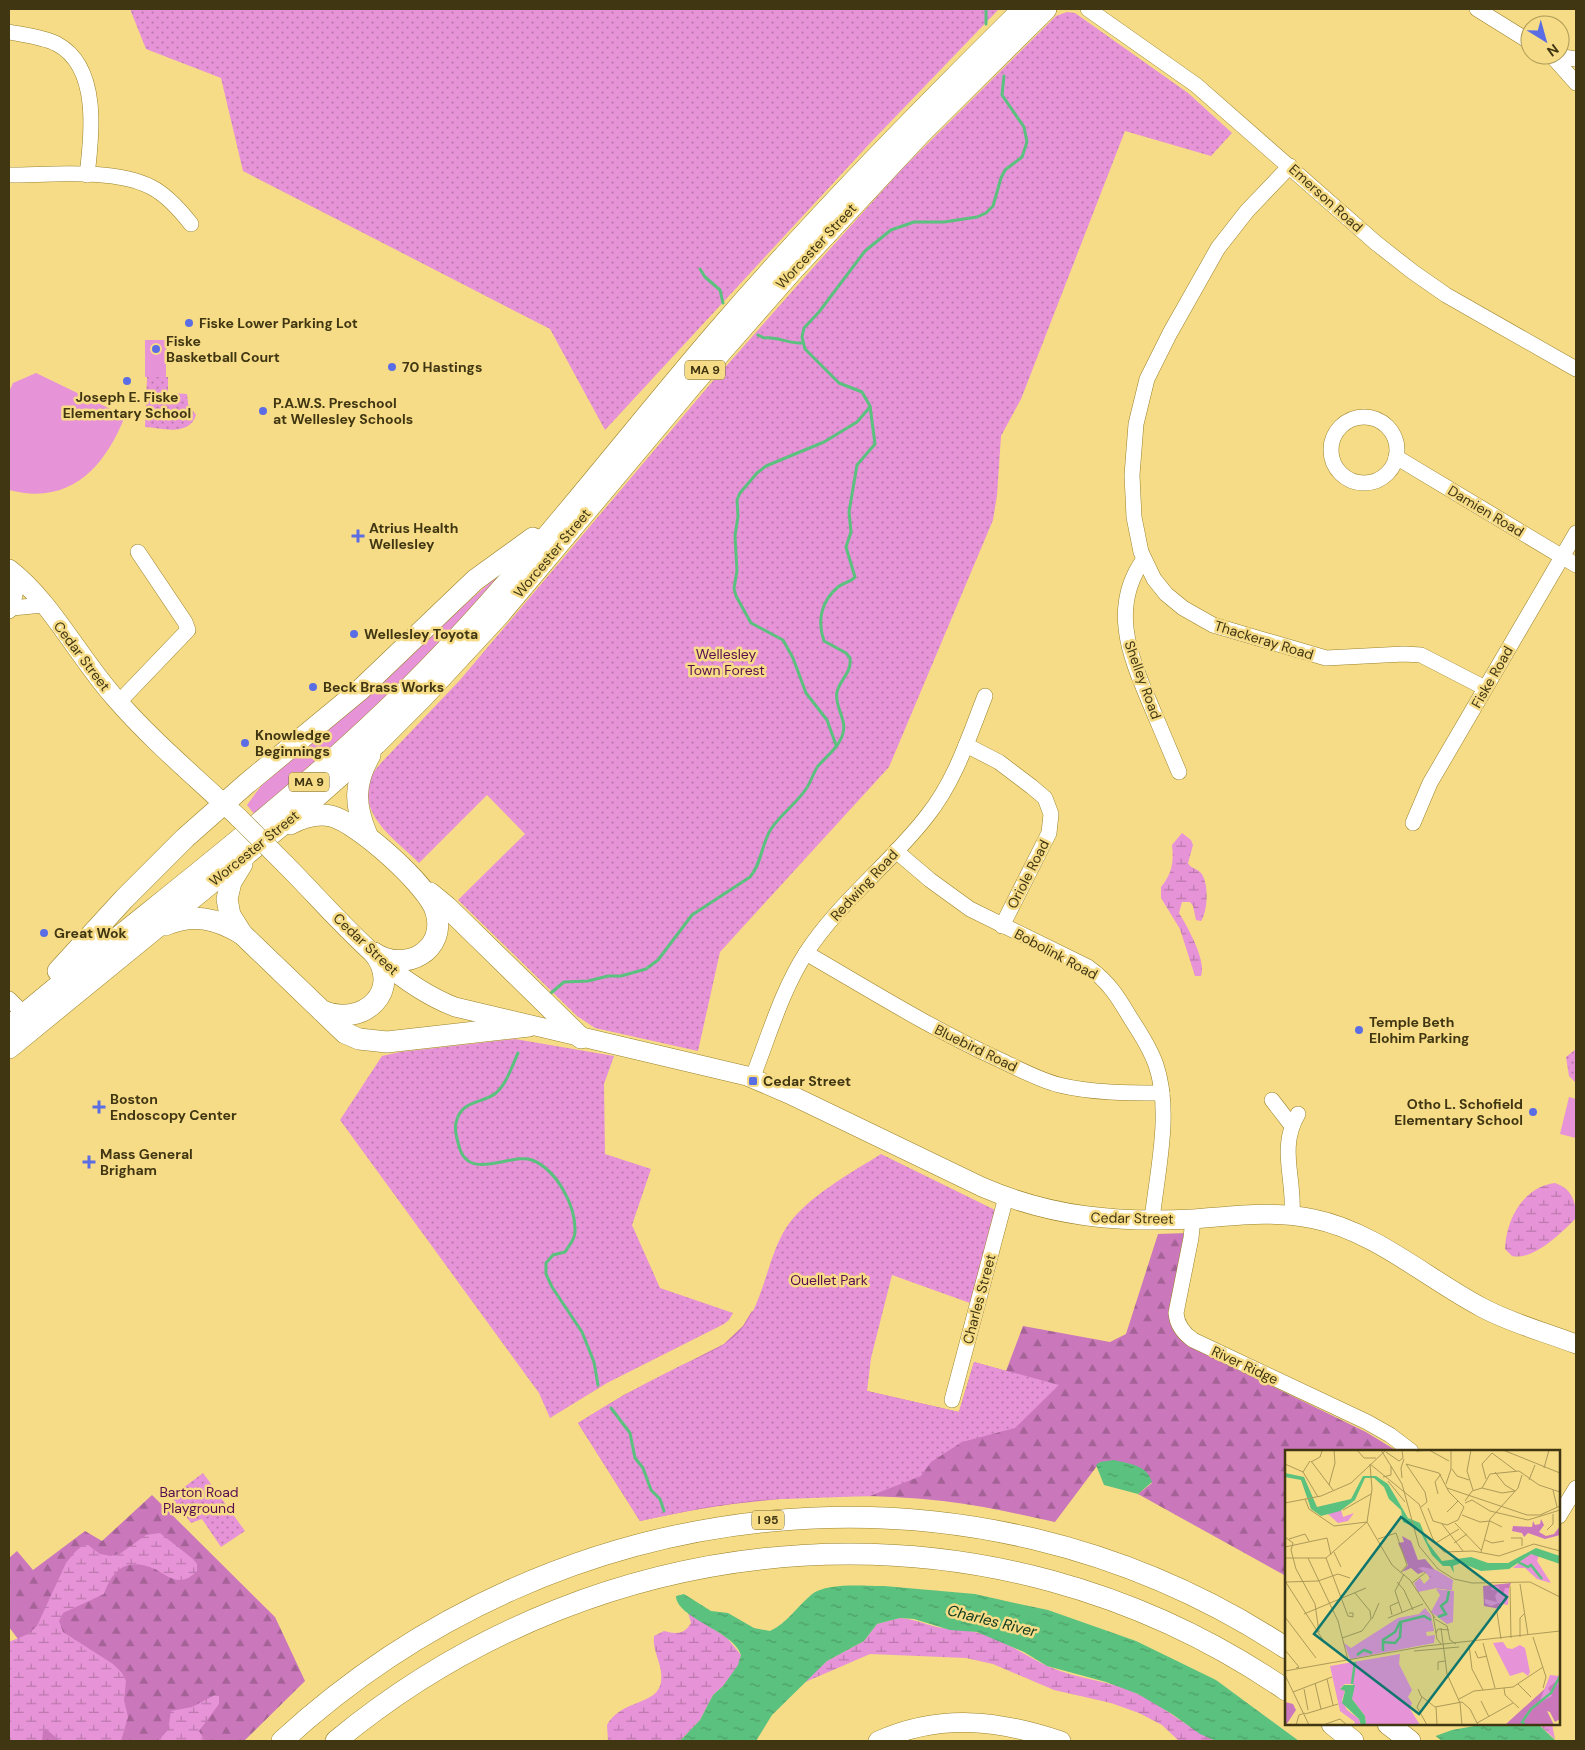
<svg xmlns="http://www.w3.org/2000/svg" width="1585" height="1750" font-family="'DM Sans',sans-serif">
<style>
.grass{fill:#e693d7}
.forest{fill:url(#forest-firs)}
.wetland{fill:url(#wetland-marsh)}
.park{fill:url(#park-dots)}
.water{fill:url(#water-ripples)}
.pier{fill:#f6dc87}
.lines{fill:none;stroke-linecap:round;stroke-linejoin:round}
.stream{stroke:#5bc17f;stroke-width:3}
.minor-casing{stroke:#998128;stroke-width:16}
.major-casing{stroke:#998128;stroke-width:20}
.highway-casing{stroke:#998128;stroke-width:22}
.minor{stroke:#fff;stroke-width:15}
.major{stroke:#fff;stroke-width:19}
.highway{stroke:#fff;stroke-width:21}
.major-bridge-casing{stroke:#998128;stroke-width:20;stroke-linecap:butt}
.major-bridge{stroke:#fff;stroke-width:19}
.poi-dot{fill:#5b6de4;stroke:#f6dc87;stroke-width:2}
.labels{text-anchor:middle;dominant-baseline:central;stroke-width:5;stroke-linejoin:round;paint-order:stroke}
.shield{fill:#f6dc87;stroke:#776835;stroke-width:1}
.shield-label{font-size:12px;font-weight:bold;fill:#403612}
.street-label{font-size:14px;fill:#403612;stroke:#f6dc87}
.poi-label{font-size:14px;font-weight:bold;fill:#403612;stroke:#f6dc87;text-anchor:start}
.park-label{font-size:14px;fill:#580c50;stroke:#f6dc87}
.water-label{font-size:15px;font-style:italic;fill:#0d391f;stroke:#f6dc87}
.inset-river{fill:none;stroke:#5bc17f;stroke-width:2.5}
.inset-road{fill:none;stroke:#ad9a58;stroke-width:1}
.view{fill:#0f766e;fill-opacity:0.15;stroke:#0f766e;stroke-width:2.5}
.inset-edge{fill:none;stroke:#403612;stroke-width:2.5}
</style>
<defs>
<pattern id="forest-firs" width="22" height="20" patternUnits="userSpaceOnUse" patternTransform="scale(1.25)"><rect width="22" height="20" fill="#ca77bc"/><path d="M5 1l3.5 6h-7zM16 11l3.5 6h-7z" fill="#a56297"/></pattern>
<pattern id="wetland-marsh" width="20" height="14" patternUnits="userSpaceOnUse" patternTransform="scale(1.25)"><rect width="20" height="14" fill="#e693d7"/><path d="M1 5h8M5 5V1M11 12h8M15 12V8" fill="none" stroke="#bc79ad"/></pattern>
<pattern id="park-dots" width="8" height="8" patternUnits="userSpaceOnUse" patternTransform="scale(1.25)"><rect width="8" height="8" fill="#e693d7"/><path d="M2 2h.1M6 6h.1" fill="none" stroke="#bc79ad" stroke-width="1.8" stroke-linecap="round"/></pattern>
<pattern id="water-ripples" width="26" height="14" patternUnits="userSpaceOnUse" patternTransform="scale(1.25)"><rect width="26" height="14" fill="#5bc17f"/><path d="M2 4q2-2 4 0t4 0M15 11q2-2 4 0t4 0" fill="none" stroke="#4d9e67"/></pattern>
</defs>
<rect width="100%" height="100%" fill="#f6dc87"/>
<!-- grass -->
<g class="grass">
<rect x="145" y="340" width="21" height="37"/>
<path d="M36,373l89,43c-20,51 -55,90 -116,74v-98l4,-9z"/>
<polygon points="504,570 450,631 382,701 255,815 247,805 261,786"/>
<polygon points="1569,1097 1576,1099 1576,1138 1560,1134"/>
</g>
<!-- forest -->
<g class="forest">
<path d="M1188,1233l-18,84c2,13 7,20 17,28l179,87 31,19h-111v125l-148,-82 14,-11 -52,-21 -45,60c-37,-8 -75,-17 -112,-21 -101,-11 -204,-3 -303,20l-62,-98 46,-28 100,-51 19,-18 9,-15 115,80 92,21 15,-50 32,9 17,-45 87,16 16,-8 32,-100z"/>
<polygon points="152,1495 275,1617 305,1681 244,1741 9,1741 9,1642 18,1639 9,1627 9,1558 17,1551 33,1570 85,1531 102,1541"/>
</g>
<!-- wetland -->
<g class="wetland">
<path d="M1182,833l9,7 2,5 -5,18c3,6 9,5 13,10 8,10 7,38 0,48l-5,-1 -3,-14 -3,-4h-8l-3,11c8,13 28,48 22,63h-6l-15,-47 -19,-31v-11c11,-13 13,-25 11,-42z"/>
<path d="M1555,1183c17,6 21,18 21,35 -14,14 -42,43 -64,38l-7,-7c1,-29 18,-62 50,-66z"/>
<path d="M160,1533l33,26 4,5v7c-5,5 -10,9 -17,9 -10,0 -17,-7 -25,-11 -27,-12 -42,-1 -51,25l-41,19 -4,8 4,11 50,32 9,9 4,8 -2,19 4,17 -7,24h-61l-14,-12 -3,2 -1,10h-33v-99l19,-8 9,-8 29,-63 9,-11 7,-6 6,-1 12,9 11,2 10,-3 25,-18z"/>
<path d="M688,1612l39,26 14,17 -2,10 -16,21 -10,9 -13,25 -20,21h-72l-1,-16c14,-26 50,-19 54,-43 3,-16 -9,-30 -7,-46l10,-5c12,3 20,4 27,-8z"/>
<path d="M900,1618c14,1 24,6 37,9 14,3 28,2 42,6 25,7 45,22 68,33 29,13 62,14 91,28 28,13 50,35 78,47h-37l-17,-16 -23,-12 -28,-10 -57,-13 -61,-26 -27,-6 -96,-4 -67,29 24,-22 37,-20 13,-17z"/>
<polygon points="215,1695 219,1696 219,1704 199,1731 205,1741 158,1741 168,1730 171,1711 192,1707"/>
<polygon points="1538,1724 1552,1724 1555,1739"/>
</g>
<!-- park -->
<g class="park">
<polygon points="130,9 999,9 873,140 605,430 550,329 243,171 221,78 146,49"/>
<path d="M1067,12l8,1 113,80 44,40 -21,23 -86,-25 -104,268 -20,37 -4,59 -4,25 -104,247 -169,185 -22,99 -103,-23 -18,-12 -119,-116 67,-66 -38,-39 -68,68c-22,-22 -61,-47 -49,-83 1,-6 7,-12 11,-17l79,-83 252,-298 99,-112 92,-102 153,-152z"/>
<path d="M147,377h21v16l19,1 1,10 8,11c-7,22 -34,13 -51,12z"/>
<polygon points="515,1039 614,1056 604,1084 605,1154 651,1169 632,1225 660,1288 733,1313 729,1320 724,1324 607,1383 550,1418 539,1393 340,1120 382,1056 400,1052"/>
<polygon points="1576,1049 1576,1083 1569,1076 1566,1057"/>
<path d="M881,1154l114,56 -25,93 -78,-28 -21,83 -4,33 92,21 15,-50 85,23 -44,43 -53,14 -31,20 -10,14 -51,20 -112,4 -51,7 -67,14 -62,-98c31,-20 63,-38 96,-54 19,-10 43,-17 60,-32 30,-27 31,-76 52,-109 19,-30 65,-55 95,-74z"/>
<polygon points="203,1473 245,1531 221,1547 202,1519 191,1523 171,1497"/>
</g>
<!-- water -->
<g class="water">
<path d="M1114,1460c16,4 33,5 38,22l-14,12 -34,-9 -8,-20 4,-3z"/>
<path d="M884,1586l91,8 49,11 24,5 88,31 80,39 83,61h-83l-16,-7 -28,-20 -34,-20 -32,-12 -59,-16 -23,-14 -47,-20 -27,-2 -36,-11 -14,-1 -23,6 -13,17 -37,20 -55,54 -16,26h-76l20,-21 13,-25 10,-9 15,-21 3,-10c-7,-24 -65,-37 -65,-59l8,-2 27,17 17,2 26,15 16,3c17,-8 27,-24 41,-36 14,-13 54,-9 73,-9z"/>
<polygon points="1486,1724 1538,1724 1556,1741 1422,1741 1452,1730"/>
</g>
<!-- pier -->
<polygon class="pier" points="1433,1734 1442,1741 1420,1741 1421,1739"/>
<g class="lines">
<!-- stream -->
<g class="stream">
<polyline points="986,9 986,24"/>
<polyline points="700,269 705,277 720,290 723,303"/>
<path d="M758,335l6,3c13,-2 25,6 38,5"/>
<polyline points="836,745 827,720 806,693 793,658 783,640 751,623 736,596 734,588 737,571 735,536 738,516 737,500 740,493 757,473 766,466 824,442 857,422 870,407"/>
<path d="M551,993l13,-11 24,-1 20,-5h13l25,-7 12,-9 34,-45 58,-38c12,-14 11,-32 21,-48 10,-15 25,-25 35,-40 5,-7 7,-16 12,-23 9,-10 22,-20 25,-33 4,-14 -9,-27 -6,-41 3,-13 15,-19 13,-34l-4,-5 -22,-12c-7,-20 -3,-40 14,-54 5,-4 13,-5 17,-10l-9,-30 5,-15 -2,-20 8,-47 18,-21 -5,-38 -8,-14 -23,-9 -34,-34 -3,-12 2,-9 15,-16 46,-61 26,-21 23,-8h30l33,-5 9,-4 7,-7 8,-28 4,-8 17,-13 5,-15 -3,-15 -22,-32 2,-19"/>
<path d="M518,1053c-6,13 -11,30 -22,40 -13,11 -35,6 -40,30 -2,7 1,16 3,23 9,37 53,6 73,14 25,10 44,46 43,72 0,7 -6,14 -10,20l-12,3 -7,8v11l6,13 30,45 12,30 4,23"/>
<polyline points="611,1408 630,1433 635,1458 643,1468 651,1490 660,1499 664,1511"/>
</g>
<!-- minor casing -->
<g class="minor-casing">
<g id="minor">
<polyline points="1088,9 1196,85 1376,243 1413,272 1446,295 1576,369"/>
<polyline points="1477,9 1530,42"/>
<path d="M9,32c16,3 34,5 48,12 43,23 35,91 30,131"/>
<polyline points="1550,55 1576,59"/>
<polyline points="1552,56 1576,83"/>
<polyline points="1290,166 1247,211 1218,248 1170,333 1147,379 1136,424 1132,475 1134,517 1141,552 1154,579 1166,594 1183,608 1213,625 1326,658 1404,654 1421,655 1485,688"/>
<path d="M9,175c42,0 104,-7 142,12 16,8 29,23 40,37"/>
<circle cx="1364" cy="450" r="33"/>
<polyline points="1396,457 1576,565"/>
<path d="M1144,559c-34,47 -15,95 5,142 10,24 20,47 30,71"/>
<polyline points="12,608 43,605"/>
<polyline points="9,611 12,608 19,577"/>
<polyline points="119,702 188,630 185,622 138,552"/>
<polyline points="966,745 999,762 1032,787 1045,798 1051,814 1049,833 1002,926"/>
<polyline points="1413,823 1430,783 1576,533"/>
<path d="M896,851l34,29 40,29 118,58c21,15 30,30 43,52 10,15 19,29 25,46 16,47 1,107 -4,155"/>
<path d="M806,953c64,37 126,76 194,107 19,9 39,20 59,25 33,8 69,8 103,8"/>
<polyline points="9,999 24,1014"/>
<path d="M752,1079c17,-43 29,-87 54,-126 33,-51 84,-89 121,-137 28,-35 42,-79 58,-120"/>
<polyline points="1272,1100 1292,1126"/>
<path d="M1292,1215c3,-37 -14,-67 6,-101"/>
<path d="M1193,1219l-2,19 -15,75c1,12 7,20 17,27l174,82 23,13 21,16"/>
<polyline points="952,1400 1006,1197"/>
<polyline points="1559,1516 1576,1488"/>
</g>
</g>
<!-- major casing -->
<g class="major-casing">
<g id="major">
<path d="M9,569c42,32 70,89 106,129 38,44 83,81 125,121"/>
<path d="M285,864c51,51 101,116 170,143l292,69 42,18 193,93c69,30 137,36 211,32 41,-3 81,-9 121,0 60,12 114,60 167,88 29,16 64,25 95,37"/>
<path d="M878,1741c62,-28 121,-21 183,0"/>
</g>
</g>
<!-- highway casing -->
<g class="highway-casing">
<g id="highway">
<path d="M290,824c13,-7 27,-11 41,-8 26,6 98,70 105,96 11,39 -31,61 -62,41"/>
<path d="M367,835c-13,-30 -13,-52 3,-80"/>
<polyline points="242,864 231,882 227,899 230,915 242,934 345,1033 359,1039 387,1042 529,1026"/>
<polyline points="430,893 447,907 581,1038"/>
<path d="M165,925c28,-12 51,-7 77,9"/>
<polyline points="58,971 124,899 185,838 245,785 360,690 475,580 533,538"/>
<path d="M322,1011c42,17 81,-21 52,-58"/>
<path d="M9,1027c134,-114 278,-217 403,-342 109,-109 202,-233 303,-351 97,-113 202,-220 308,-325"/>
<polyline points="9,1048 314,799 376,744 422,698 499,615 693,384 792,271 920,134 1046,9"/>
<polyline points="1332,1724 1353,1741"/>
<polyline points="1388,1724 1410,1741"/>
<path d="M282,1741c276,-254 687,-301 1004,-93"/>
<path d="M336,1741c272,-225 656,-253 950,-51"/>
</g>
</g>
<!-- minor -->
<use href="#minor" class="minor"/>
<!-- major -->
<use href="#major" class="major"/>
<!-- highway -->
<use href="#highway" class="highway"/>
<!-- major-bridge casing -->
<g class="major-bridge-casing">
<polyline id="major-bridge" points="240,819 285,864"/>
</g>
<!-- major-bridge -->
<use href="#major-bridge" class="major-bridge"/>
</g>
<!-- markers -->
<g class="poi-dot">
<circle cx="189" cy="323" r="5"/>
<circle cx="156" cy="349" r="5"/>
<circle cx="392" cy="367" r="5"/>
<circle cx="127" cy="381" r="5"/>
<circle cx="263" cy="411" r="5"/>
<path d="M355.5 528.5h5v5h5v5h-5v5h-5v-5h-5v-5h5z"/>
<circle cx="354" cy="634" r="5"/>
<circle cx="313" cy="687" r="5"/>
<circle cx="245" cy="743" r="5"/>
<circle cx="44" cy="933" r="5"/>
<circle cx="1359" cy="1030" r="5"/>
<rect x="748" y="1076" width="10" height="10" rx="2.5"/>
<path d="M96.5 1099.5h5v5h5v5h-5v5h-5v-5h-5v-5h5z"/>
<circle cx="1533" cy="1112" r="5"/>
<path d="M86.5 1154.5h5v5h5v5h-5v5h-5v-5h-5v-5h5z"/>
</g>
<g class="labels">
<!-- shield labels -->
<g class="shield">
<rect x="685" y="360.5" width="40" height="19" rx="4"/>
<rect x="289" y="772.5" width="40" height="19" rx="4"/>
<rect x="752" y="1510.5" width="32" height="19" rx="4"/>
</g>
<g class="shield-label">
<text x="705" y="370">MA 9</text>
<text x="309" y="782">MA 9</text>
<text x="768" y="1520">I 95</text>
</g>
<!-- street labels -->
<g class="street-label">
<text transform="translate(1326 198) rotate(42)">Emerson Road</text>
<text transform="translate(816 246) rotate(-47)">Worcester Street</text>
<text transform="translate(1486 511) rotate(31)">Damien Road</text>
<text transform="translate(552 553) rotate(-50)">Worcester Street</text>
<text transform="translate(1264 640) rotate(17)">Thackeray Road</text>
<text transform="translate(82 656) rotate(53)">Cedar Street</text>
<text transform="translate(1492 677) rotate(-60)">Fiske Road</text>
<text transform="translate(1143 680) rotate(70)">Shelley Road</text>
<text transform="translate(254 848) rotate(-39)">Worcester Street</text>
<text transform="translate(1028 874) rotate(-63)">Oriole Road</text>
<text transform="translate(864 885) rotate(-47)">Redwing Road</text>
<text transform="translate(366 944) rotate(43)">Cedar Street</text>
<text transform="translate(1056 954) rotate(28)">Bobolink Road</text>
<text transform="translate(976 1048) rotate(26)">Bluebird Road</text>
<text transform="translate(1132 1218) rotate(1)">Cedar Street</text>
<text transform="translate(979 1299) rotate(-75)">Charles Street</text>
<text transform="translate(1245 1365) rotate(25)">River Ridge</text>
</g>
<!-- poi labels -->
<g class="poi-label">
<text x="199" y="323">Fiske Lower Parking Lot</text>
<text x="166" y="341">Fiske<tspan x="166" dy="16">Basketball Court</tspan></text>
<text x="402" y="367">70 Hastings</text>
<text x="127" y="397" text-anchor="middle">Joseph E. Fiske<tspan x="127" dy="16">Elementary School</tspan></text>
<text x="273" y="403">P.A.W.S. Preschool<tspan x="273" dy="16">at Wellesley Schools</tspan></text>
<text x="369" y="528">Atrius Health<tspan x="369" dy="16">Wellesley</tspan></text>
<text x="364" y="634">Wellesley Toyota</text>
<text x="323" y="687">Beck Brass Works</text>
<text x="255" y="735">Knowledge<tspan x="255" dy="16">Beginnings</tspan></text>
<text x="54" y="933">Great Wok</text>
<text x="1369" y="1022">Temple Beth<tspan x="1369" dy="16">Elohim Parking</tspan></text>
<text x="763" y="1081">Cedar Street</text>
<text x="110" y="1099">Boston<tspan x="110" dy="16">Endoscopy Center</tspan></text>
<text x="1523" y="1104" text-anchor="end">Otho L. Schofield<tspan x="1523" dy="16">Elementary School</tspan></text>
<text x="100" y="1154">Mass General<tspan x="100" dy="16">Brigham</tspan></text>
</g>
<!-- park labels -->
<g class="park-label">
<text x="726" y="654">Wellesley<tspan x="726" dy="16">Town Forest</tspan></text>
<text x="829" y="1280">Ouellet Park</text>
<text x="199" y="1492">Barton Road<tspan x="199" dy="16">Playground</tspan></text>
</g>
<!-- water labels -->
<g class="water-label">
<text transform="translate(992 1621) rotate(14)">Charles River</text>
</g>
</g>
<!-- overview -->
<g transform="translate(1285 1450)">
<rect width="275" height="275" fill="#f6dc87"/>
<path d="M256,69l3,6 -5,7 7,4 8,-2 6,-8v9l-15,4 -17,-6 -4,4 -2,-4 -10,-2 1,-5 19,1 1,-6 2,4 5,-1zM117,86l9,5 7,19 7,-1 27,31 -17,-2 -9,-17 -8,3 -7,-6 -9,4 6,-7 -10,-22 6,-1zM226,133l-11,26 -16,-3 -1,-20zM275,225v44l-5,3 -5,-10 -3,-1 7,14 -48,-1zM0,252l8,2 3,6 -10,15z" fill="#ca77bc"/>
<path d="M56,59l2,8 11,-4 -6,8 -10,2 -10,-9zM244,104l10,1 -2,6 14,22 -14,-4 -12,-11h-12zM209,136h4l5,10 2,-8h4l-1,17 -9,-2 -8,3 -6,-3v-4l12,3 -2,-6 3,-5 -8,-2zM265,225l9,1v5l-2,5 -2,-4 -7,6 4,8 -13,7z" fill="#e693d7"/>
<path d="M138,117l13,3 17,10 -1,10 -15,-2 -19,4 -4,-9 6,-5 4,6 7,-7 -13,-9zM151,139l18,2 -1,31 -6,2 -16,-12 9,-17zM140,158l6,7 3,16 -8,1 1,4 8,-1 -1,8 -84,16 -6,-16 7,5 47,-30 21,-4zM218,192l4,6 5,1 8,-4 5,3 5,24 -2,4 -5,-4 -13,4 -17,-33zM115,204l-1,10 13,26 -4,7 4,6 -2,6 10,16h-54l-1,-9 -13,-17 1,-15h-8l-5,4 5,3 -3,9 5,10 12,9 2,6h-7l1,-3 -15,-11 -10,-45z" fill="#e693d7"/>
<path d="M0,23l19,4 13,30 34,-8 12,-23h13l12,8 20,34 12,5 8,20 14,18 29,-4 17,6h20l28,-15 24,8v8l-29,-10 -22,15 -28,2 -20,-8 -8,3 1,7 -4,-7h-7l-11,-11 -13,-26 -16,-7 -2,-12 -12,-11 -5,-12 -10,-9h-9l-10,22 -15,11 -19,5 -10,-7 -10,-29 -16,-3zM59,235h11l-3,14 13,17 1,9h-5l-2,-6 -17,-16 3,-12 -5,-2z" fill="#5bc17f"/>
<path class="inset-river" d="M233,112l10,5 3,-2 11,14M153,167l8,-3 -5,-8 6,-5 2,-10M97,192l13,1 5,-6 1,-14M98,201v-11l12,-8 5,-10 24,-6 7,4M72,205l7,-5 8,3M67,234l3,-22M240,275l-3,-3 9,-13 20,-16 9,-17"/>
<path class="inset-road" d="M72,0l7,8h12M96,0l21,34 17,62 19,23 16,10 18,4 58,-1 30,15M144,0l20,11M186,0l-4,21 6,19M218,0l57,23M131,1l15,-1M101,2l13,9 4,-3 -1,-8M207,3l24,18M25,11l-7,11 15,25M26,11l22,29M26,12l9,-5 2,-6M0,14l18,8M85,14l49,40 14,35 11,13 29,-1 26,5 35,-12 26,7M259,18l5,-18M167,19l5,7 12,4M234,21l20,14 21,7M210,22l10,13 10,6M98,27l8,-2v-9M117,28l-1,-10 3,-9M201,29l-4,-15 10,-11M244,30l6,-15M103,31l17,21M161,34l5,-15v-19M44,35l6,-22 -1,-13M162,38l80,27h13l20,-9M197,38l20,5 13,-2M268,40l4,17M153,44l-3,-12 6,-8M180,51l7,-10 10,-3 8,-14 29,-3M0,53l36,-7 30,-13 34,-32M180,53l7,-3 18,11 38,9 32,-10M136,57l6,-5 -2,-10 -19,-28 33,9 10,19 15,15 -6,13 -11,5 -14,-4 -5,-13M58,60l28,-16M162,62l11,-11M177,65l18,7 10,-1 12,6M82,72l25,43 18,15 25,38M82,72l5,-33 -2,-25M170,73l26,27M157,74l21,27M262,80l6,-6v-10M0,87l8,6 -2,7 5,19 19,35 4,28M226,88h11v8M4,89l16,-5 4,7M93,89l18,-6 11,32 -6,7M200,90l7,3 12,-2M151,93l23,-14M169,93l13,-9M0,97l42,-9 4,17M49,102l7,15M196,102l9,-33 28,-31 4,-13M0,108h41l41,-36 -33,4 -25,-17 -4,-10M23,108l30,63 10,39M41,108l22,58 5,1v-4h-4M0,131l38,59M1,132l32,-1 20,-7 12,4M112,132l7,8 9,20M127,133l14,-11M235,134l8,51M225,136l1,52M117,162l-7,-21 9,-17M212,162l4,27M19,164l62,-26M107,165l-2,-9 9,-4M148,165l4,24 4,5M0,167l31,41M103,168l35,-14M87,169l7,-16M150,169l12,7 3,14 6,4M156,178l6,46 13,29 2,22M151,183l2,-4 11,1M235,187v-19l4,-4M248,187l13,40 -3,11M57,188l20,-7 9,-12 -1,-8 -15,-18M198,193l12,45M184,195l3,24 11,21M0,200l14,17 -3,1M129,201l45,-4M190,201l3,7 9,-2M153,220v-8l7,-1M0,221l141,-25 134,-15M0,225l24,50M42,229l6,26M30,233l6,26M233,234l13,13M219,238l1,7 14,13M19,239l4,21M133,239l3,7 14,11 27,-5 8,7 8,16M8,242l39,-15M137,247l-5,10 10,18M174,249l15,-8 39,-4 30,-20M196,251l8,16M151,257l1,18M20,264l33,-10M192,273l36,-20M11,275l3,-10 6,-2M38,275l17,-6 7,6"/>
<path class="view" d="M116,67l106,80 -88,117 -105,-80z"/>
<rect width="275" height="275" class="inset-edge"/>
</g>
<!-- border -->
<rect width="1585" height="1750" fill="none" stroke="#403612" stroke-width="20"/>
<!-- north arrow -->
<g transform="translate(1545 40) rotate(143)"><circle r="24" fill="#f6dc87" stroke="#ad9a58"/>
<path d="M0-4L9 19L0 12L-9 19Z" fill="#5b6de4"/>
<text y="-8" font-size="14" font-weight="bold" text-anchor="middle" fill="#403612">N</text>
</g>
</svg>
